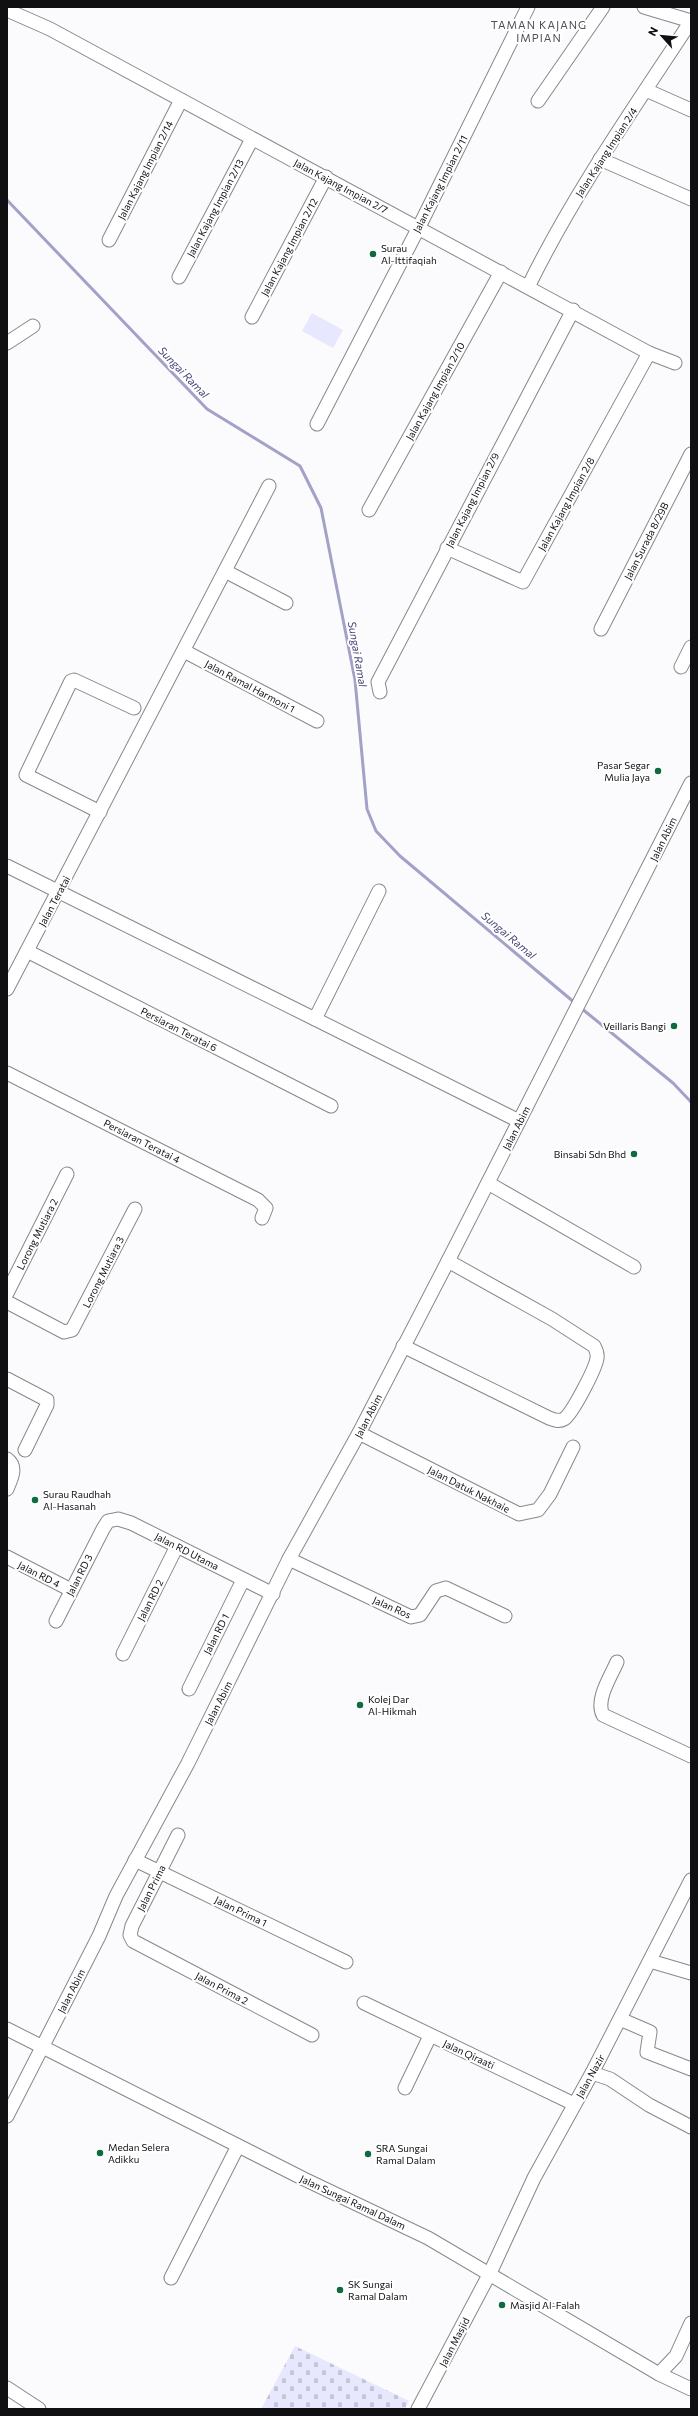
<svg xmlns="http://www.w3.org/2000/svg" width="698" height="2416" font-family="Commissioner,sans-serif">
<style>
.grass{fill:#e7e7fd}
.cemetery{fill:url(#cemetery-stones)}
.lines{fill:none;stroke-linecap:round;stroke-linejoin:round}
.stream{stroke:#a2a1c7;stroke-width:3}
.minor-casing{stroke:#87878e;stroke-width:15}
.minor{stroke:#fff;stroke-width:13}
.poi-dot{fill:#0f6a3d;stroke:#fff;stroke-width:1.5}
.labels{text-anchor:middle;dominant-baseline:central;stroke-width:4;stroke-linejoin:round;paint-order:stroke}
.street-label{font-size:10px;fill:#101013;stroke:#fff}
.poi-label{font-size:10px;fill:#101013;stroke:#fff;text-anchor:start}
.neighbourhood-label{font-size:11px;letter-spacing:1px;fill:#515157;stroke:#fff}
.water-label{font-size:11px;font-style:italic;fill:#484478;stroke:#fff}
</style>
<defs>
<pattern id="cemetery-stones" width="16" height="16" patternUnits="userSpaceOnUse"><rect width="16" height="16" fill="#e7e7fd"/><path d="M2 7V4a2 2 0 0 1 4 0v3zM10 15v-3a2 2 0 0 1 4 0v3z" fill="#c5c5d8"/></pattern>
</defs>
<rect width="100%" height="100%" fill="#fbfbfe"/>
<!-- grass -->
<polygon class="grass" points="312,313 343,330 333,348 302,331"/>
<!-- cemetery -->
<polygon class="cemetery" points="295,2346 409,2401 405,2409 261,2409"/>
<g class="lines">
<!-- stream -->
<g class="stream">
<polyline points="7,200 207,409 300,466 321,508 355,680 367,809 376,831 400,856 575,1003"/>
<polyline points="581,1008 673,1083 691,1102"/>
</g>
<!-- minor casing -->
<g class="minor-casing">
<g id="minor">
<polyline points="644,7 691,21"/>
<polyline points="7,10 50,29 649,353 675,363"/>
<polyline points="646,90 691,110"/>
<polyline points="538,101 603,7"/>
<polyline points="600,159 691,199"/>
<polyline points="109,240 181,100"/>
<polyline points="179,277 252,139"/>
<path d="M528,287c46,-94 106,-179 163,-266"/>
<polyline points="252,317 326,177"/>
<polyline points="7,343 33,326"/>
<polyline points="317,424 419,227 528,7"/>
<polyline points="369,510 501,272"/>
<polyline points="447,548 523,582 649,353"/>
<polyline points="225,571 286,603"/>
<polyline points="601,629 691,454"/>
<polyline points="184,651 317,721"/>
<polyline points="681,667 691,647"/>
<polyline points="380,692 378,682 573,310"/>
<polyline points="100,812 26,775 71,681 74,680 134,708"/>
<polyline points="7,866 315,1019 379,891"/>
<polyline points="27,951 331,1106"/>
<polyline points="7,989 269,486"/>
<polyline points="315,1019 519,1121"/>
<polyline points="7,1073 258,1200 266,1208 262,1218"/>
<polyline points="488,1183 634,1267"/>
<polyline points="7,1293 67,1174"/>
<polyline points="7,1302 64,1332 72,1330 135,1209"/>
<path d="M403,1346l146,72c5,2 10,4 15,1 8,-5 32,-51 33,-61 1,-5 -1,-8 -3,-12l-42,-27 -104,-58"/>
<polyline points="7,1379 47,1400 47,1405 25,1450"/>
<polyline points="359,1433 519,1514 538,1510 550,1494 573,1447"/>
<path d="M7,1459c11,8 4,20 0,30"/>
<polyline points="7,1557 71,1590"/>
<polyline points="289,1559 411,1617 420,1615 436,1591 446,1588 505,1616"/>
<polyline points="56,1621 103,1529 108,1521 118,1519 131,1523 273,1594"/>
<polyline points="123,1654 177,1546"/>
<path d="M617,1662c-6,14 -22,38 -14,53l88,41"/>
<polyline points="189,1689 243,1580"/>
<polyline points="178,1835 132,1926 130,1935 133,1941 312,2035"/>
<polyline points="135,1860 346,1962"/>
<polyline points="650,1961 691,1973"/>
<polyline points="364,2003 574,2104"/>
<polyline points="620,2019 650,2032 647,2052 691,2069"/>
<polyline points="7,2029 304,2179 428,2238 659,2374 691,2389"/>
<polyline points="592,2073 610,2079 649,2105 691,2127"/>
<polyline points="405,2088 430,2036"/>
<polyline points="7,2116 99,1936 116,1896 188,1763 289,1559 359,1433 448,1261 691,783"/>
<polyline points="171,2278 238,2146"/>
<polyline points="659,2374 676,2356 691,2323"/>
<polyline points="7,2388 39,2409"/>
<polyline points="418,2409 490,2273 534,2178 592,2073 691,1880"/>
</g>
</g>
<!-- minor -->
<use href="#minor" class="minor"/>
</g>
<!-- markers -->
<g class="poi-dot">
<circle cx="373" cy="254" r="4"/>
<circle cx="658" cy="771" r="4"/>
<circle cx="674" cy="1026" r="4"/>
<circle cx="634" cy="1154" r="4"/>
<circle cx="35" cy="1500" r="4"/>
<circle cx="360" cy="1705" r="4"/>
<circle cx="100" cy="2153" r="4"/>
<circle cx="368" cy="2154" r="4"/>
<circle cx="340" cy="2290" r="4"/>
<circle cx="502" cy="2305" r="4"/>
</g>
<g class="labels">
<!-- street labels -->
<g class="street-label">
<text transform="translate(606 152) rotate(-57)">Jalan Kajang Impian 2/4</text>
<text transform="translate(145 170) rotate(-63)">Jalan Kajang Impian 2/14</text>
<text transform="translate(440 184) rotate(-63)">Jalan Kajang Impian 2/11</text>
<text transform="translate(341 186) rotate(28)">Jalan Kajang Impian 2/7</text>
<text transform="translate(215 208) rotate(-62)">Jalan Kajang Impian 2/13</text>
<text transform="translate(289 247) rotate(-62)">Jalan Kajang Impian 2/12</text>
<text transform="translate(435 391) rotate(-61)">Jalan Kajang Impian 2/10</text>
<text transform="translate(472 500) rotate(-63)">Jalan Kajang Impian 2/9</text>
<text transform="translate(566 504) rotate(-61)">Jalan Kajang Impian 2/8</text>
<text transform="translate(646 541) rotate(-63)">Jalan Surada 8/29B</text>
<text transform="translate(250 686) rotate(28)">Jalan Ramal Harmoni 1</text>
<text transform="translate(663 839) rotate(-64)">Jalan Abim</text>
<text transform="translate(54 901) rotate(-62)">Jalan Teratai</text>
<text transform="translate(179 1029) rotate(27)">Persiaran Teratai 6</text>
<text transform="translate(516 1128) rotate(-63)">Jalan Abim</text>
<text transform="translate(142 1141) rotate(27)">Persiaran Teratai 4</text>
<text transform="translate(37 1234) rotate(-63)">Lorong Mutiara 2</text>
<text transform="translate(103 1272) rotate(-63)">Lorong Mutiara 3</text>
<text transform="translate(368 1416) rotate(-63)">Jalan Abim</text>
<text transform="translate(469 1489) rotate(27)">Jalan Datuk Nakhaie</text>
<text transform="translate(187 1551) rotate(27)">Jalan RD Utama</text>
<text transform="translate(39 1574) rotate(27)">Jalan RD 4</text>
<text transform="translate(79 1575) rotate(-63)">Jalan RD 3</text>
<text transform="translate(150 1600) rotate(-63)">Jalan RD 2</text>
<text transform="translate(392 1607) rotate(24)">Jalan Ros</text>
<text transform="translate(216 1634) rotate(-63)">Jalan RD 1</text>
<text transform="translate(218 1703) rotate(-63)">Jalan Abim</text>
<text transform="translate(151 1888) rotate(-63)">Jalan Prima</text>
<text transform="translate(241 1911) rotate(26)">Jalan Prima 1</text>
<text transform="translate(222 1988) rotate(28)">Jalan Prima 2</text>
<text transform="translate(71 1991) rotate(-63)">Jalan Abim</text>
<text transform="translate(469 2054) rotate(25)">Jalan Qiraati</text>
<text transform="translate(590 2076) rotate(-61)">Jalan Nazir</text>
<text transform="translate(353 2202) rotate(25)">Jalan Sungai Ramal Dalam</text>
<text transform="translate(454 2342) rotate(-63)">Jalan Masjid</text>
</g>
<!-- poi labels -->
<g class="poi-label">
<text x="381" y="248">Surau<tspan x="381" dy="12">Al-Ittifaqiah</tspan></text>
<text x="650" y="765" text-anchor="end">Pasar Segar<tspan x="650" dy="12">Mulia Jaya</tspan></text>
<text x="666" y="1026" text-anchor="end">Veillaris Bangi</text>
<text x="626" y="1154" text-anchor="end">Binsabi Sdn Bhd</text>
<text x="43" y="1494">Surau Raudhah<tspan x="43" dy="12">Al-Hasanah</tspan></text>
<text x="368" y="1699">Kolej Dar<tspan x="368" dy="12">Al-Hikmah</tspan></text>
<text x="108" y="2147">Medan Selera<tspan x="108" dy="12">Adikku</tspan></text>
<text x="376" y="2148">SRA Sungai<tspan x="376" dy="12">Ramal Dalam</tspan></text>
<text x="348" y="2284">SK Sungai<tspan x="348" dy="12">Ramal Dalam</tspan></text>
<text x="510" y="2305">Masjid Al-Falah</text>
</g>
<!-- neighbourhood labels -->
<g class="neighbourhood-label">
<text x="539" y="24">TAMAN KAJANG<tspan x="539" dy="13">IMPIAN</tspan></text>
</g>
<!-- water labels -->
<g class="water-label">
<text transform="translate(184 372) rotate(46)">Sungai Ramal</text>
<text transform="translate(358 654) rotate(80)">Sungai Ramal</text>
<text transform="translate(509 935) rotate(40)">Sungai Ramal</text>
</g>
</g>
<!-- border -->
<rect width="698" height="2416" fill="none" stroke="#101013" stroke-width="16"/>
<!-- north arrow -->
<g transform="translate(662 36) rotate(297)" stroke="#ffffff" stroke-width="3" paint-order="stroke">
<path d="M0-3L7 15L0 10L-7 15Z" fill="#101013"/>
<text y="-6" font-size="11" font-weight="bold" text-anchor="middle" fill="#101013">N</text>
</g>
</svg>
